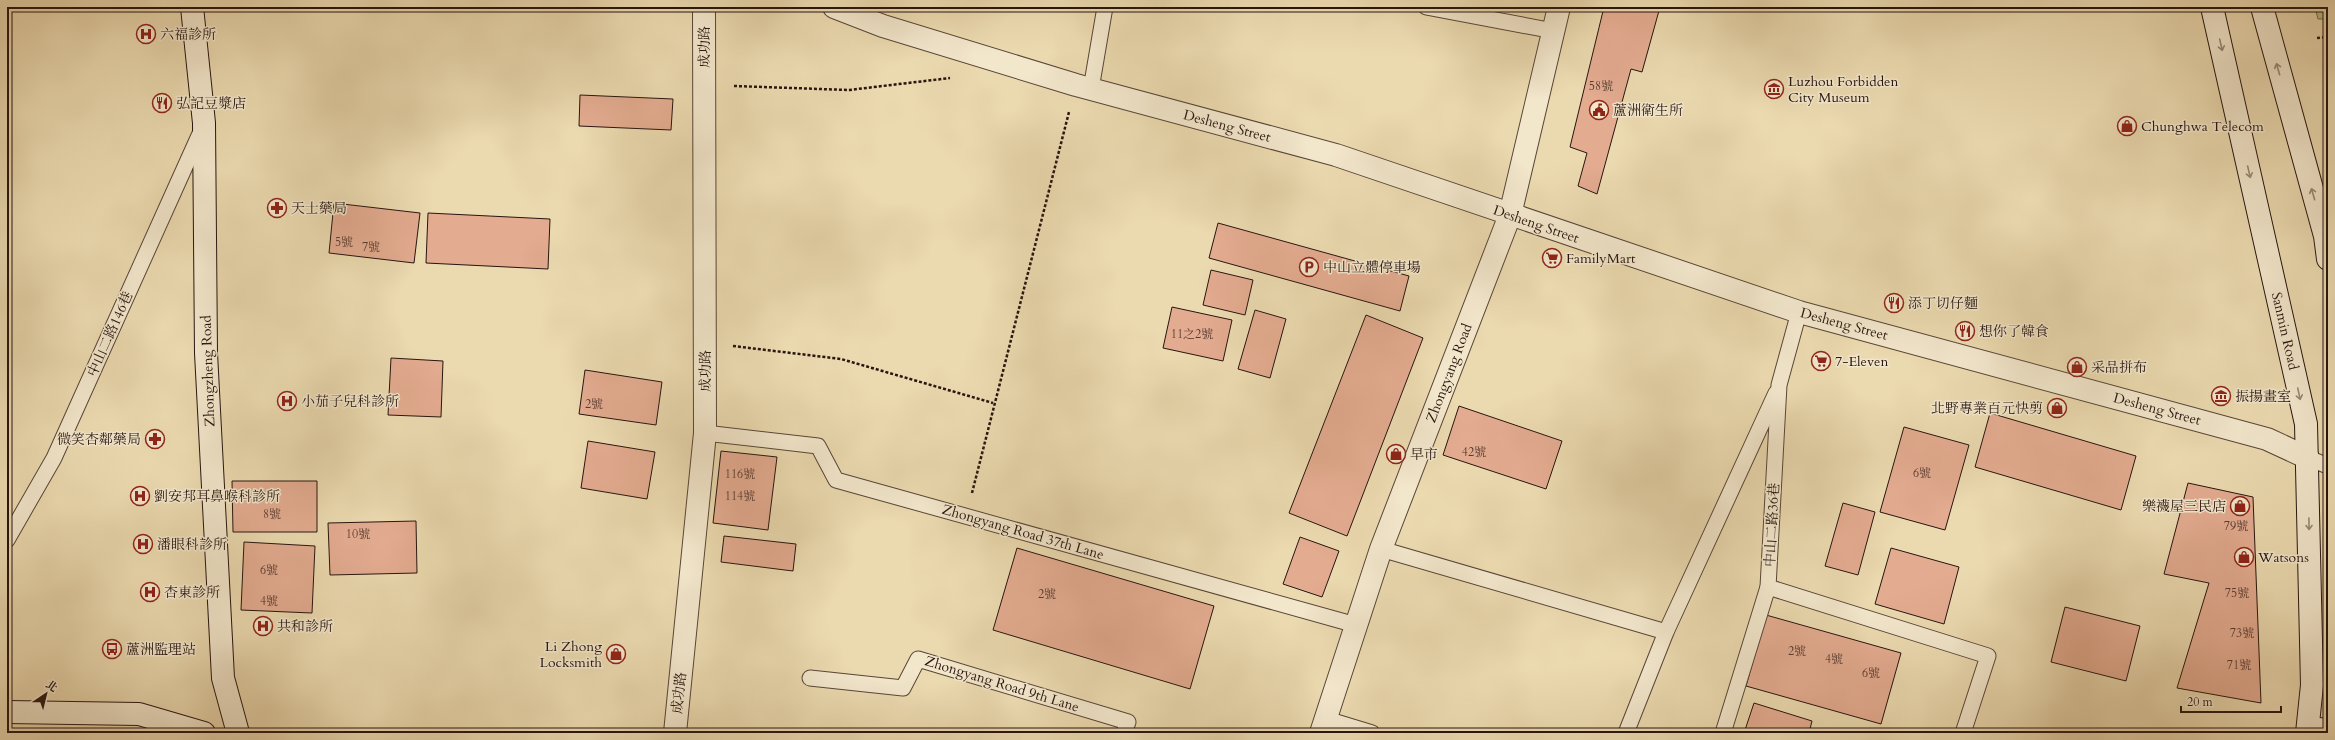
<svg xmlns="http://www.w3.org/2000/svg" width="2335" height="740" font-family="Cardo,'Noto Serif TC',serif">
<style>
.green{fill:#babf89;stroke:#706a4c}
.building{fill:#e3ab90;stroke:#27150f}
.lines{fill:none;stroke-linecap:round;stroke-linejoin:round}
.lane-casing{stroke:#584637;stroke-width:17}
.street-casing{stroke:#584637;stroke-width:24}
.secondary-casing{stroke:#27150f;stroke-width:24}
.path{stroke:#27150f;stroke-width:2.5;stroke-dasharray:3 2;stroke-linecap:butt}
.lane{stroke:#f2e6cb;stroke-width:15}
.street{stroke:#f2e6cb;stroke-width:22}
.secondary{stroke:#f2e6cb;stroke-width:22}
.oneway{stroke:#978876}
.labels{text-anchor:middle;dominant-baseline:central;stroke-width:3;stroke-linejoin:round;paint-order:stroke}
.number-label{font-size:12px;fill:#563a2f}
.poi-label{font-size:14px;fill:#27150f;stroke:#f2e6cb;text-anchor:start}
.street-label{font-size:14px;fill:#27150f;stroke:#f2e6cb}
</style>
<rect width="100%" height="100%" fill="#ebd9af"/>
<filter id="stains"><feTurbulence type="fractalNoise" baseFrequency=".005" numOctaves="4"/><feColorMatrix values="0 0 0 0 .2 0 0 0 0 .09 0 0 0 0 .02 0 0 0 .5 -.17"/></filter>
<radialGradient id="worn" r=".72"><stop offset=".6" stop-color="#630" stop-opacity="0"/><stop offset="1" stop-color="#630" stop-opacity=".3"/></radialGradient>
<!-- green -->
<polygon class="green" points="2315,7 2328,7 2328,19 2318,19"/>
<!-- building -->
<g class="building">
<polygon points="1604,7 1660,7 1642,72 1631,69 1597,194 1578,186 1587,153 1570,147"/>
<polygon points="580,95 673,99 671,130 579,126"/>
<polygon points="334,203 420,213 414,263 329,253"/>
<polygon points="428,213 550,219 548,269 426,263"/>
<polygon points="1218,223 1409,276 1400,311 1209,258"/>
<polygon points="1211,270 1253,280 1245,315 1203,305"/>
<polygon points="1172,307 1232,320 1223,361 1163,348"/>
<polygon points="1255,310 1286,319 1270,378 1238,369"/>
<polygon points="1366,315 1423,338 1347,536 1289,513"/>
<polygon points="391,358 443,361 441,417 388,415"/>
<polygon points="585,370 662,382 656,425 579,414"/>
<polygon points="1459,406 1562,441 1546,489 1443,455"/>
<polygon points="1990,413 2136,456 2121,510 1975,467"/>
<polygon points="1904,427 1969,445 1945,530 1880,512"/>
<polygon points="588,441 655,452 647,499 581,488"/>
<polygon points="721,451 777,457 768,530 713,523"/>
<polygon points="232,481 317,481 317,532 233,532"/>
<polygon points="2188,483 2253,497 2261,703 2177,688 2209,583 2164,574"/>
<polygon points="1843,503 1875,512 1858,575 1825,566"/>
<polygon points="416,521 417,573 330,575 328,523"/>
<polygon points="724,536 796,544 793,571 721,562"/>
<polygon points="1300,537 1339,551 1322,597 1283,584"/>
<polygon points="244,542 315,546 312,613 241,610"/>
<polygon points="1017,548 1214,606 1190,689 993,630"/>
<polygon points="1891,548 1959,567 1944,624 1875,604"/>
<polygon points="2065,607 2140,626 2126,681 2051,662"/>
<polygon points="1766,615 1901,653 1881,724 1746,686"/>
<polygon points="1754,703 1812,721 1809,733 1744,733"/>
</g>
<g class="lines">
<!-- lane casing -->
<g class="lane-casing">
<g id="lane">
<polyline points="1426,7 1554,31"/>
<polyline points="1091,89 1105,7"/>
<polyline points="705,433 818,446 836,480 1356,625"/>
<polyline points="2308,458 2328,466"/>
<polyline points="7,540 54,458 202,129"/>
<polyline points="1381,549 1666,632"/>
<polyline points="1768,587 1988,656 1963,733"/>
<polyline points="810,678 903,688 918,659 1128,722 1124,733"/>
<polyline points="1326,719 1372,733"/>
<polyline points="1626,733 1666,632 1776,393"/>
<polyline points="1723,733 1768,587 1779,385 1799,312"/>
</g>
</g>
<!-- street casing -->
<g class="street-casing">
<g id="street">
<polyline points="834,7 883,26 1076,85 1336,155 1799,312 2267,439 2308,458"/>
<polyline points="675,733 705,433 704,7"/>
<polyline points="1321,733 1381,549 1510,215 1559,7"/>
</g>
</g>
<!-- secondary casing -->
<g class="secondary-casing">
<g id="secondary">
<polyline points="192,7 204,123 206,353 223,678 238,733"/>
<polyline points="2212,7 2306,424 2312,685 2307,733"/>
<polyline points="2262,7 2325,236 2328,259"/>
<polyline points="7,712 139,714 204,733"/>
<polyline points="2308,728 2328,730"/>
</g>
</g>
<!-- path -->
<g class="path">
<polyline points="2317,38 2328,37"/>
<polyline points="734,86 849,90 950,78"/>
<polyline points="733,346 841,359 993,403"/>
<polyline points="972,493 1069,112"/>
</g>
<!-- lane -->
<use href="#lane" class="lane"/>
<!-- street -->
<use href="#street" class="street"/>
<!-- secondary -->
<use href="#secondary" class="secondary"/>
</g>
<!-- one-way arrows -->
<defs><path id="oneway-shaft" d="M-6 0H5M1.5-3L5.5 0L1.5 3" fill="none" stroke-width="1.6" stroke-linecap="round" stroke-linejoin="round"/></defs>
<g class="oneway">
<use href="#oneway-shaft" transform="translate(2221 45) rotate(77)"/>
<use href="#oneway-shaft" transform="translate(2278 69) rotate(-106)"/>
<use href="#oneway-shaft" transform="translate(2249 172) rotate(77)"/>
<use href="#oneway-shaft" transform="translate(2313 194) rotate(-106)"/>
<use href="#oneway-shaft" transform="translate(2299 394) rotate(78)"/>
<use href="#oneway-shaft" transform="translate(2309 524) rotate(89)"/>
</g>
<!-- icons -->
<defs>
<g id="hospital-ring" transform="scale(1)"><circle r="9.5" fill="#f2e6cb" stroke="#8f2418" stroke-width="1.5"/><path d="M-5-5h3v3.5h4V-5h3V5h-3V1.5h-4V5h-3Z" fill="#8f2418"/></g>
<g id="museum-ring" transform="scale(1)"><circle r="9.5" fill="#f2e6cb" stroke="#8f2418" stroke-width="1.5"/><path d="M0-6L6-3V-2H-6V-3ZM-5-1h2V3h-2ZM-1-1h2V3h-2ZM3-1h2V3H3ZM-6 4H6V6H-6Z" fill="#8f2418"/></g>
<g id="restaurant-ring" transform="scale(1)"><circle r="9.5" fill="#f2e6cb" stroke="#8f2418" stroke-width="1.5"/><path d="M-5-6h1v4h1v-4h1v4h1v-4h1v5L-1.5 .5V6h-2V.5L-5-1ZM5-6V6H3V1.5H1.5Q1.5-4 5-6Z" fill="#8f2418"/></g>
<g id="civic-ring" transform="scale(1)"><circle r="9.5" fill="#f2e6cb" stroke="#8f2418" stroke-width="1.5"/><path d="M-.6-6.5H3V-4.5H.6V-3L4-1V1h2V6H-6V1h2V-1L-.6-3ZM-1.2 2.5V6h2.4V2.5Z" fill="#8f2418"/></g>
<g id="shop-ring" transform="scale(1)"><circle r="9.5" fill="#f2e6cb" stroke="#8f2418" stroke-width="1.5"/><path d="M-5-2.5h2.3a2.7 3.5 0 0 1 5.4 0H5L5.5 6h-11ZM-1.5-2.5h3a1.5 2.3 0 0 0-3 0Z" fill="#8f2418"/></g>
<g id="pharmacy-ring" transform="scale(1)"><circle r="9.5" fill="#f2e6cb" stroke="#8f2418" stroke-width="1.5"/><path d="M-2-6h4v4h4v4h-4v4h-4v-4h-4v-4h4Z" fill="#8f2418"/></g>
<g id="supermarket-ring" transform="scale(1)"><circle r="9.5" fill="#f2e6cb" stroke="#8f2418" stroke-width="1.5"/><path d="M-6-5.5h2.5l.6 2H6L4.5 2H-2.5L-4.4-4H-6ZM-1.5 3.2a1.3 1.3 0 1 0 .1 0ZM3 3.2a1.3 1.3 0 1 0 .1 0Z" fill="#8f2418"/></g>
<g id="parking-ring" transform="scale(1)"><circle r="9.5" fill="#f2e6cb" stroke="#8f2418" stroke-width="1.5"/><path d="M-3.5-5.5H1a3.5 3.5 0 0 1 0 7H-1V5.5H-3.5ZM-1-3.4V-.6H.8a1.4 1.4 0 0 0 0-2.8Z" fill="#8f2418"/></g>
<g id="bus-ring" transform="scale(1)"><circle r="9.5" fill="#f2e6cb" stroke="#8f2418" stroke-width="1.5"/><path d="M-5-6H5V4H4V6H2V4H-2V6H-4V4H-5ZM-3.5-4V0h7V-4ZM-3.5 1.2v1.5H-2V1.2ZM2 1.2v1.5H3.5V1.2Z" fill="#8f2418"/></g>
</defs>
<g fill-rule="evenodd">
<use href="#hospital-ring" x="146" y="34"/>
<use href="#museum-ring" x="1774" y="89"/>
<use href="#restaurant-ring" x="162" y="103"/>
<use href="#civic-ring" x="1599" y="110"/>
<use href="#shop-ring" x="2127" y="126"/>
<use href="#pharmacy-ring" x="277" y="208"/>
<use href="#supermarket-ring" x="1552" y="258"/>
<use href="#parking-ring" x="1309" y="267"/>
<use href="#restaurant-ring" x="1894" y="303"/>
<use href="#restaurant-ring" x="1965" y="331"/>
<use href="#supermarket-ring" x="1821" y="361"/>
<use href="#shop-ring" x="2077" y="367"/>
<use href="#museum-ring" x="2221" y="396"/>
<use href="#hospital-ring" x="287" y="401"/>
<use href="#shop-ring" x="2057" y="408"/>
<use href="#pharmacy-ring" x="155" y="439"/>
<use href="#shop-ring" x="1396" y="454"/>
<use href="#hospital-ring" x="140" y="496"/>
<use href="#shop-ring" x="2240" y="506"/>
<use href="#hospital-ring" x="143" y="544"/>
<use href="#shop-ring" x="2244" y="557"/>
<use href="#hospital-ring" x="150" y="592"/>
<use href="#hospital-ring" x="263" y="626"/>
<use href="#bus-ring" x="112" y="649"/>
<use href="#shop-ring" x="616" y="654"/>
</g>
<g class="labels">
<!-- number labels -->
<g class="number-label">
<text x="1601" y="86">58號</text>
<text x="344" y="242">5號</text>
<text x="371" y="247">7號</text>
<text x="1192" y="334">11之2號</text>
<text x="594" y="404">2號</text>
<text x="1474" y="452">42號</text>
<text x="1922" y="473">6號</text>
<text x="740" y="474">116號</text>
<text x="740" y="496">114號</text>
<text x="272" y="514">8號</text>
<text x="2236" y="526">79號</text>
<text x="358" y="534">10號</text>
<text x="269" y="570">6號</text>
<text x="2237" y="593">75號</text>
<text x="1047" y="594">2號</text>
<text x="269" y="601">4號</text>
<text x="2242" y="633">73號</text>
<text x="1797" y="651">2號</text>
<text x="1834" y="659">4號</text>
<text x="2239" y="665">71號</text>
<text x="1871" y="673">6號</text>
</g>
<!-- poi labels -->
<g class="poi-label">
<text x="160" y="34">六福診所</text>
<text x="1788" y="81">Luzhou Forbidden<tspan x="1788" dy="16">City Museum</tspan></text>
<text x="176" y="103">弘記豆漿店</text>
<text x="1613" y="110">蘆洲衛生所</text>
<text x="2141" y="126">Chunghwa Telecom</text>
<text x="291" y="208">天士藥局</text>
<text x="1566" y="258">FamilyMart</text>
<text x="1323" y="267">中山立體停車場</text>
<text x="1908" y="303">添丁切仔麵</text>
<text x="1979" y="331">想你了韓食</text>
<text x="1835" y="361">7-Eleven</text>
<text x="2091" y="367">采品拼布</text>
<text x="2235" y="396">振揚畫室</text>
<text x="301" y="401">小茄子兒科診所</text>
<text x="2043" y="408" text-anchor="end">北野專業百元快剪</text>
<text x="141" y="439" text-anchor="end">微笑杏鄰藥局</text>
<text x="1410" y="454">早市</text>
<text x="154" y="496">劉安邦耳鼻喉科診所</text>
<text x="2226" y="506" text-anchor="end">樂襪屋三民店</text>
<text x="157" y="544">潘眼科診所</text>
<text x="2258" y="557">Watsons</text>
<text x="164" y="592">杏東診所</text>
<text x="277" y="626">共和診所</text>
<text x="602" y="646" text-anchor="end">Li Zhong<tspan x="602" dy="16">Locksmith</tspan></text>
<text x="126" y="649">蘆洲監理站</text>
</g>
<!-- street labels -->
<g class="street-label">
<text transform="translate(704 47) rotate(-90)">成功路</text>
<text transform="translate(1227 126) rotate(15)">Desheng Street</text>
<text transform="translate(1536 224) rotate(19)">Desheng Street</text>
<text transform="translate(1844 324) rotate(15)">Desheng Street</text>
<text transform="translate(2285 331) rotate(77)">Sanmin Road</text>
<text transform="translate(110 334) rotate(-66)">中山二路146巷</text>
<text transform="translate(208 371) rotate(-92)">Zhongzheng Road</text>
<text transform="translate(705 371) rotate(-90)">成功路</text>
<text transform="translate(1449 373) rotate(-69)">Zhongyang Road</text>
<text transform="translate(2157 409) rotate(15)">Desheng Street</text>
<text transform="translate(1772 525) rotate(-87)">中山二路36巷</text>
<text transform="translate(1023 532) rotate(16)">Zhongyang Road 37th Lane</text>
<text transform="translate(1002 684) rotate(17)">Zhongyang Road 9th Lane</text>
<text transform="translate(679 693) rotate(-84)">成功路</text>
</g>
</g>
<!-- margin -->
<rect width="2335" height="740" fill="none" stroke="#ebd9af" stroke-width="24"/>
<rect x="8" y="8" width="2319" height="724" fill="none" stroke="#27150f" stroke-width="2"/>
<rect x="12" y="12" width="2311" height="716" fill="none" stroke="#27150f"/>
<!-- north arrow -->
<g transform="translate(46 694) rotate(35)" stroke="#f2e6cb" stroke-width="3" paint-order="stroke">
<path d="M0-3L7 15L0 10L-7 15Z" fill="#27150f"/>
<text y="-6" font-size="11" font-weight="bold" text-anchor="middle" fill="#27150f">北</text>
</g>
<!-- scale -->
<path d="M2181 706v6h100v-6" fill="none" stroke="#27150f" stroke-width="2"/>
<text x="2187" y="706" font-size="12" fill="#27150f" stroke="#f2e6cb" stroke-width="3" paint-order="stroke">20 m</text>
<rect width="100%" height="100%" filter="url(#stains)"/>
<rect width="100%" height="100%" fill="url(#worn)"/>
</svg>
